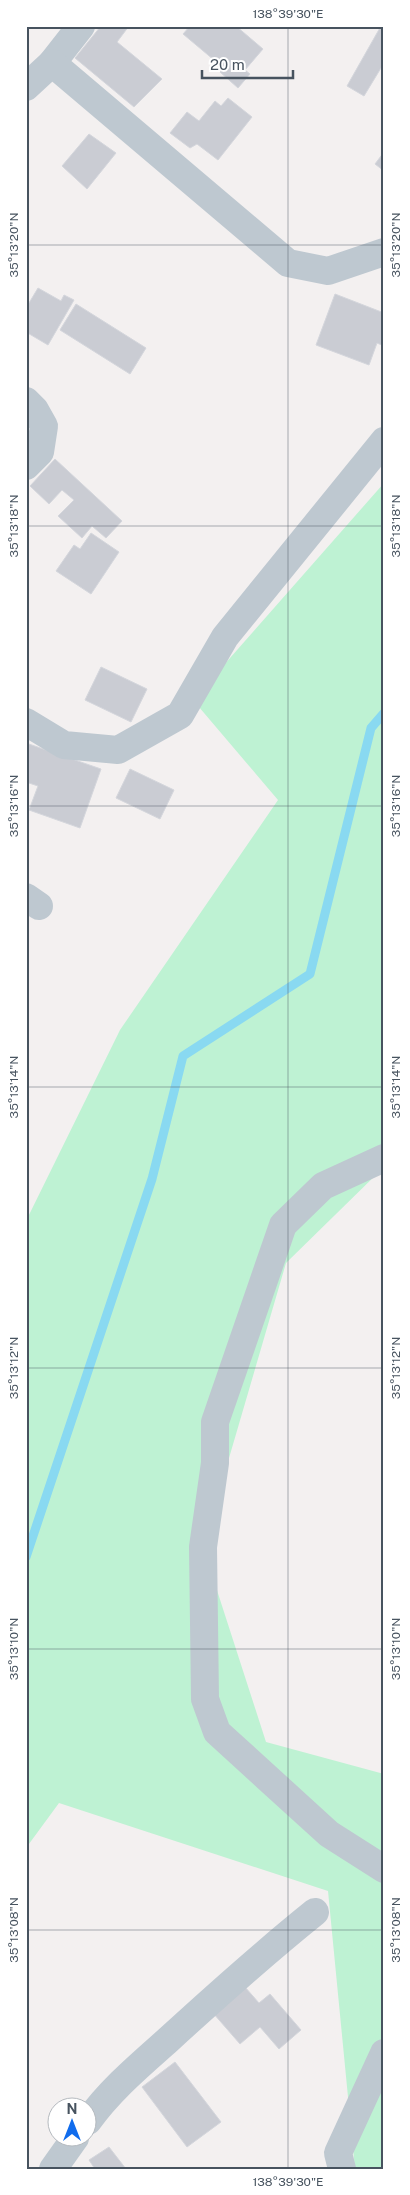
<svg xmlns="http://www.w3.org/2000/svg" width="410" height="2195" font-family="'Public Sans',sans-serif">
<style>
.green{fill:#bef2d3}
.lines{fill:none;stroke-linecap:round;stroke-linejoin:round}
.stream{stroke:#89d9f1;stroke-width:9}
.building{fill:#caccd3;stroke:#d4d6dc}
.minor{stroke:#bec8d0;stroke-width:28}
.ticks{fill:none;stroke:#47535f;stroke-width:1;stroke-opacity:0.45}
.neatline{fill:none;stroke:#47535f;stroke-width:2}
.ticks-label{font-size:12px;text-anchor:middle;fill:#47535f}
</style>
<rect width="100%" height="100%" fill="#f3f0f0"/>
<!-- green -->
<polygon class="green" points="384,483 384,1167 286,1263 203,1547 266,1742 384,1774 384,2169 355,2169 328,1891 59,1803 26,1848 26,1221 120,1030 278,800 193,700"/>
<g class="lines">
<!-- stream -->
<polyline class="stream" points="26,1557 152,1179 183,1056 310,974 371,728 384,713"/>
</g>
<!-- building -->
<g class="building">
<polygon points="101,26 129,26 117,42 162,79 134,107 75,58"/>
<polygon points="190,26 236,26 263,49 245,70 250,74 238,88 211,64 214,60 183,34"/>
<polygon points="381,26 384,26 384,63 364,96 347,86"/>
<polygon points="228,98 252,117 218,160 197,144 190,148 170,133 187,112 199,121 215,101 221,106"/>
<polygon points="89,134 116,153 87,189 62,166"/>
<polygon points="384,152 384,171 375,164"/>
<polygon points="38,288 61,301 64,295 74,300 48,345 26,332 26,308"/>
<polygon points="335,294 384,313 384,346 377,343 369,365 316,345"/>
<polygon points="76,304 146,348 130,374 60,330"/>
<polygon points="55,459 122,521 106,538 92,526 82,538 58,516 74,500 62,490 49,504 30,486"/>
<polygon points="91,533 119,552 91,594 56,571 74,545 80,549"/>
<polygon points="101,667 147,689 131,722 85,700"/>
<polygon points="26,743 101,769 80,828 29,810 38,786 26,782"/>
<polygon points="130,769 174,790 160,819 116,798"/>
<polygon points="245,1987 259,2003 270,1994 301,2030 279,2049 260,2027 240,2044 213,2013"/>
<polygon points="175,2062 221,2122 187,2147 142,2087"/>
<polygon points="109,2147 126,2169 95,2169 89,2160"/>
</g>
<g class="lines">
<!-- minor -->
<g class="minor">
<polyline points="52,63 81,26"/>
<polyline points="26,87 52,63 288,263 328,271 384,252"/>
<polyline points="26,401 35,410 44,426 40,452 26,466"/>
<polyline points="26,722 64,745 118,750 180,715 225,637 384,441"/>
<polyline points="26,897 39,906"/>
<polyline points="384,1158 323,1186 283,1225 215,1422 215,1463 203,1547 205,1699 217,1732 329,1834 384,1869"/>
<path d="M88,2121c22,-31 52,-56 80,-81 48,-44 96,-87 147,-128"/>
<polyline points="53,2169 75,2138"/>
<polyline points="342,2169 338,2153 384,2053"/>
</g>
</g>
<!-- ticks -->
<path class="ticks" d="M288,26v2143M26,245h358M26,526h358M26,806h358M26,1087h358M26,1368h358M26,1649h358M26,1930h358"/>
<!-- border -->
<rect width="410" height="2195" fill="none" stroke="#ffffff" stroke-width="55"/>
<!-- north arrow -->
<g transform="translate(72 2122)"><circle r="24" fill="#ffffff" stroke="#b5babf"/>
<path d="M0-4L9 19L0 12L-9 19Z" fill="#106ced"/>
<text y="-8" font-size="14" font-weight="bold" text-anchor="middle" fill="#47535f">N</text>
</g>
<!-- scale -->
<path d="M202 70v8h91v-8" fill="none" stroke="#47535f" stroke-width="2.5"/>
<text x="210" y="70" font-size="15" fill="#47535f" stroke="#ffffff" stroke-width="4" paint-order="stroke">20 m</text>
<rect x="28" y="28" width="354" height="2140" class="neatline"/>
<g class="ticks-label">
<text x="288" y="18">138°39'30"E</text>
<text transform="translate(14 245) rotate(-90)" y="4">35°13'20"N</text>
<text transform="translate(396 245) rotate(-90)" y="4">35°13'20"N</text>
<text transform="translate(14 526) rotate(-90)" y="4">35°13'18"N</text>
<text transform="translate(396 526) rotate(-90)" y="4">35°13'18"N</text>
<text transform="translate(14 806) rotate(-90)" y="4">35°13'16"N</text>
<text transform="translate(396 806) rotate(-90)" y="4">35°13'16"N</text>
<text transform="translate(14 1087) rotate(-90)" y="4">35°13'14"N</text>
<text transform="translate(396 1087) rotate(-90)" y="4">35°13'14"N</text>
<text transform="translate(14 1368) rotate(-90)" y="4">35°13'12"N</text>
<text transform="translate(396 1368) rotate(-90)" y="4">35°13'12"N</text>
<text transform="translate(14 1649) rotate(-90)" y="4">35°13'10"N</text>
<text transform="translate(396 1649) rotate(-90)" y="4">35°13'10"N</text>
<text transform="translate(14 1930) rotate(-90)" y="4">35°13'08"N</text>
<text transform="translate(396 1930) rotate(-90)" y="4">35°13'08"N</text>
<text x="288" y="2186">138°39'30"E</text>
</g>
</svg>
